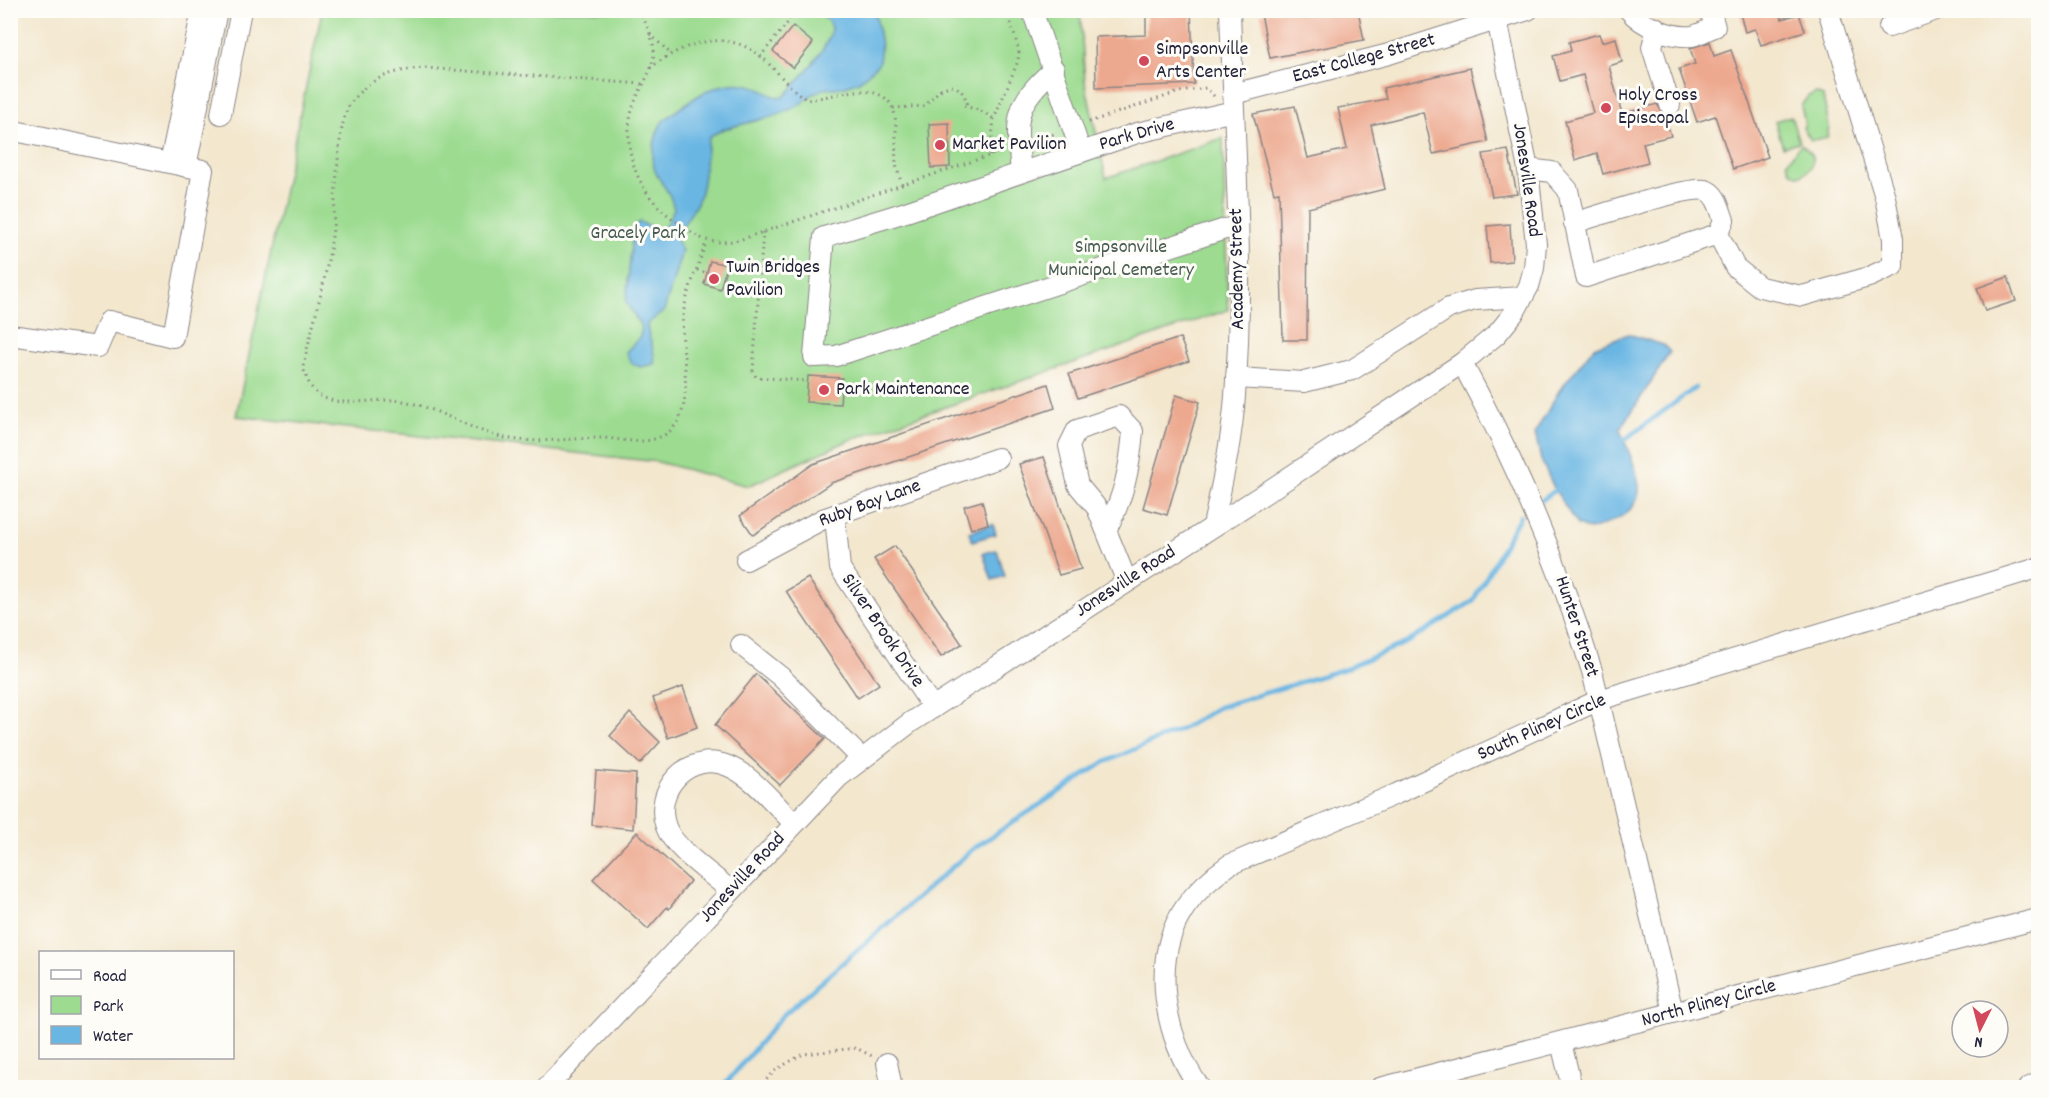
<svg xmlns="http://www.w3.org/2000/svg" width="2049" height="1098" font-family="Dekko,sans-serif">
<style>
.green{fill:#9cdb90;stroke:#5f7e66;stroke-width:1.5}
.water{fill:#69b6e3;stroke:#466c8f;stroke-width:1.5}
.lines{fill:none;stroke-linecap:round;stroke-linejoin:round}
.stream{stroke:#69b6e3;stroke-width:4.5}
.building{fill:#eda98f}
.minor-casing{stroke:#8a8484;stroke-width:22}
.path{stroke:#8a8484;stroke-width:3;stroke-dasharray:1.5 4.5;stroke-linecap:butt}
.minor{stroke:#fff;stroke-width:20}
.poi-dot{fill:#d1495b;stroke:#fdfcf7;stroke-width:2}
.labels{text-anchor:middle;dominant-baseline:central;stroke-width:6;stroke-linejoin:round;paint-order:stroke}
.poi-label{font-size:20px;fill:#22223b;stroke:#fdfcf7;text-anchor:start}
.street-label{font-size:20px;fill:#22223b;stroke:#fdfcf7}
.park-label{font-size:20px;fill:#475a54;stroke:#fdfcf7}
</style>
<rect width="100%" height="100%" fill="#fdfcf7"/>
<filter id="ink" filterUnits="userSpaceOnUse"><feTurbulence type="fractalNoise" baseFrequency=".0167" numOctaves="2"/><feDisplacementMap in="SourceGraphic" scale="12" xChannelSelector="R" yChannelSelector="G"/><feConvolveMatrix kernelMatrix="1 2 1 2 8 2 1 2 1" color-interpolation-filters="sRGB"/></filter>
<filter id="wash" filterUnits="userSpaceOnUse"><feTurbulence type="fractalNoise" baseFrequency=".008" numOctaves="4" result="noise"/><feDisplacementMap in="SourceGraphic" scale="24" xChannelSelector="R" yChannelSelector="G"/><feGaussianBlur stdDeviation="1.35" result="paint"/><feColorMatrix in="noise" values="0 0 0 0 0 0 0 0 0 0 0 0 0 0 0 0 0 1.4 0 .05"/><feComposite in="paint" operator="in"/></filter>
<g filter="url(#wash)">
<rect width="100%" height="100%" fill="#f3e7ce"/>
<!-- green -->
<g class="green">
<polygon points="322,11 1080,11 1085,82 1106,178 1223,138 1228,310 852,439 748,486 658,462 236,416"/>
<polygon points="1815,93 1823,96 1829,126 1827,138 1811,140 1803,128 1805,124 1801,106 1808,96"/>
<polygon points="1791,116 1799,142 1783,147 1775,121"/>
<path d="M1801,144l11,10c1,13 -1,16 -13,22l-9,-5 -3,-9z"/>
</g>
<!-- water -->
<g class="water">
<path d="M818,11h51l7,5 5,29 -2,18 -8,8 -12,10 -16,6 -20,2 -10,5 -14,11 -21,10 -54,14 -14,7c-7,19 -3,41 -11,62 -5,15 -19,27 -23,42l6,11 -18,60 -17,13c0,14 10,27 7,40l-14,3 -10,-5 -4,-10 14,-15 2,-9 -16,-26 7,-74 6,-6 19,8 7,-3 9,-18c-4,-19 -12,-23 -19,-38 -5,-14 0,-39 8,-50 25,-19 56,-46 90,-35 11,4 19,12 31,11 11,-13 46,-50 47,-67 0,-9 -8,-13 -13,-19z"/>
<path d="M1628,334l35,11 7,7 -50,78c22,55 38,78 -30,100l-13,-5 -22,-35 -14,-30 -6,-27 24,-42 35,-44z"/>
<polygon points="993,524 996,534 972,541 969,532"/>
<polygon points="997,550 1005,576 992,580 983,553"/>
</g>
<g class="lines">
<!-- stream -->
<g class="stream">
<polyline points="1620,443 1695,388"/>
<polyline points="1542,500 1560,487"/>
<polyline points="722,1088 782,1016 974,848 1103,763 1182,729 1219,707 1344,669 1408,642 1473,601 1520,516"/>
</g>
</g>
<g id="blocks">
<!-- building -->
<g class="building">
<polygon points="1146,10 1191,10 1194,84 1096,88 1095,37 1146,35"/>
<polygon points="1279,10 1358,10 1364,40 1270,58 1261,14"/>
<polygon points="1739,10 1779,10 1782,19 1799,14 1805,31 1761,45 1755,29 1745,32"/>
<polygon points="793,26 813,43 793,68 773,51"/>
<polygon points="1599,34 1602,42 1616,38 1622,62 1609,66 1622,114 1657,104 1665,116 1671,136 1643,143 1648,162 1603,174 1597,153 1575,160 1565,121 1593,113 1583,75 1560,81 1553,56 1571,51 1569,42"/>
<polygon points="1710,42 1714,56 1731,50 1768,157 1733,169 1715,116 1697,122 1679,69 1695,64 1690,48"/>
<polygon points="1470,68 1488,142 1433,154 1423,112 1371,125 1385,189 1308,208 1307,340 1283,340 1279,192 1274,193 1253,114 1295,106 1308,158 1347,149 1338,108 1386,99 1383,88"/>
<polygon points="949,123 950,167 931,168 929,124"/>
<polygon points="1508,150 1517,194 1492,197 1483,154"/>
<polygon points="1510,224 1512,261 1490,263 1487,226"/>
<polygon points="710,261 727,265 720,289 704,284"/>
<polygon points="2008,277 2016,301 1985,311 1977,288"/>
<polygon points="1180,338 1189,361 1078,398 1069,374"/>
<polygon points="808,376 842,378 840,404 806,402"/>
<polygon points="1048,384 1055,408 831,483 753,535 740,516 813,464"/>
<polygon points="1176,395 1200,402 1167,515 1143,508"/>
<polygon points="1044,457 1081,569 1059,575 1019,464"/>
<polygon points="982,501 988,524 971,529 964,506"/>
<polygon points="895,546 962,644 941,657 874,559"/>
<polygon points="808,578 879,684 858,698 786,591"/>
<polygon points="756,674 825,739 780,785 715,725"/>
<polygon points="683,687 697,727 668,738 653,698"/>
<polygon points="630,713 660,742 640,764 610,736"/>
<polygon points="596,771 636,774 633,829 592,825"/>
<polygon points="637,832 690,881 669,909 667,907 648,929 593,879"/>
</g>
</g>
</g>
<g filter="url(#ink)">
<use href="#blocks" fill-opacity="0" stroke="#8a8484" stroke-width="1.5"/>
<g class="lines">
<!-- minor casing -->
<g class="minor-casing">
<g id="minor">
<polyline points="1032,10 1081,152"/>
<path d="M1629,10c13,16 42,28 63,26 7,-1 16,-7 23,-9l-5,-17"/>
<polyline points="1889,27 1936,10"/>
<polyline points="1657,28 1652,47 1670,105"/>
<polyline points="1233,94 1389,54 1528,10"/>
<polyline points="1234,111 1137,133 906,212 824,237 814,357 836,356 1225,229 1238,227"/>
<polyline points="221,114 241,10"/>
<polyline points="10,130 203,170 173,337 109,321 98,347 10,335"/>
<polyline points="170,163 202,10"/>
<polyline points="186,167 217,10"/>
<path d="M1528,169l24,3 16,18 18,87 132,-43 6,-14c-4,-10 -7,-27 -19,-30 -18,-4 -108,26 -131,33"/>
<path d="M1021,172c-5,-52 -9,-66 33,-103"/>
<polyline points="1718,234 1735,267 1760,287 1802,296 1869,277 1893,266 1893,239 1885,197 1828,10"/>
<path d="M1462,363c53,97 97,202 130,308l81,341"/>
<polyline points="1236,378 1304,382 1352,370 1449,308 1475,300 1523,297"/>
<polyline points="835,517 840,568 933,708"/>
<path d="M1213,526c9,-43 19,-86 22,-130 10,-128 -1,-257 -5,-386"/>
<path d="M1106,530c18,-32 24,-63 27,-99l-14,-15 -42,14 -8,16 9,39 19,23 30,74"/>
<polyline points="746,560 823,519 998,458"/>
<polyline points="741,645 781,677 862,759"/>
<path d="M731,891c-18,-16 -57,-42 -65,-64 -14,-38 24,-77 62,-61 25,10 47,39 66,57"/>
<polyline points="1561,1043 1572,1088"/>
<polyline points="887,1063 892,1088"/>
<polyline points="546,1088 839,777 911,722 1270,490 1462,363 1497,334 1514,313 1529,286 1534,268 1536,244 1528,169 1495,10"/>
<path d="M1200,1088c-36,-50 -51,-129 -14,-182 12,-17 26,-29 43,-41l167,-71 203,-94 439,-132"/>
<polyline points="1380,1088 2038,919"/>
<polyline points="2028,1088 2038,1083"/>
</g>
</g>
<!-- path -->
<g class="path">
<path d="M641,10c3,13 12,26 13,40 1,20 -17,41 -22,60 -11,41 7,85 41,109 25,19 33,27 66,21l264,-89"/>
<polyline points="650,34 670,53"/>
<polyline points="760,57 789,21 792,10"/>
<path d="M650,68c36,-27 81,-42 117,-6 15,15 23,26 40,38 16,-2 43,-10 55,-9 46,2 31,43 34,72 1,8 4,15 6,22"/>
<path d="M642,84l-217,-16c-30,2 -57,9 -75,36 -15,23 -13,107 -19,139 -6,41 -19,83 -28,124 3,11 8,24 19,30 24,11 55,0 81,4 36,7 66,29 102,37 31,6 64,0 96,0 13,0 27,4 40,3 10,0 23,-4 30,-11 26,-24 8,-82 12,-114 3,-24 16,-51 23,-74"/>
<polyline points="940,88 943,93"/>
<polyline points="964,106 979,110 994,119"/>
<path d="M893,108l32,-2c14,-19 34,-33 43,0"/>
<polyline points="1089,122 1179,92 1206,88 1215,97"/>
<polyline points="1035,140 1057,133"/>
<polyline points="990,156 994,119 1018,61 1019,51 1007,10"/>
<polyline points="763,232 753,371 756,377 806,381"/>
<polyline points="697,270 707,273"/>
<polyline points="758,1088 777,1069 803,1054 856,1048 872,1056"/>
</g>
<!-- minor -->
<use href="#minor" class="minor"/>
</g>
</g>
<!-- markers -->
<g class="poi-dot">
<circle cx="1144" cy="61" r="6"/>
<circle cx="1606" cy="108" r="6"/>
<circle cx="940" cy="145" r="6"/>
<circle cx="714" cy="279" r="6"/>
<circle cx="824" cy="390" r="6"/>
</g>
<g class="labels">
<!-- poi labels -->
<g class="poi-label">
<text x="1156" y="50">Simpsonville<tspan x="1156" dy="23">Arts Center</tspan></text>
<text x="1618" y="96">Holy Cross<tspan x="1618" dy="23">Episcopal</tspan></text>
<text x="952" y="145">Market Pavilion</text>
<text x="726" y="268">Twin Bridges<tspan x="726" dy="23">Pavilion</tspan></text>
<text x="836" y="390">Park Maintenance</text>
</g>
<!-- street labels -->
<g class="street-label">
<text transform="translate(1364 59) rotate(-15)">East College Street</text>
<text transform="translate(1137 135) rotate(-16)">Park Drive</text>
<text transform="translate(1526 180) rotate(82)">Jonesville Road</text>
<text transform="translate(1238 269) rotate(-91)">Academy Street</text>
<text transform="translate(870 504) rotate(-20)">Ruby Bay Lane</text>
<text transform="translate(1126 582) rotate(-33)">Jonesville Road</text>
<text transform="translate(1576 627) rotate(72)">Hunter Street</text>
<text transform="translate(882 631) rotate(56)">Silver Brook Drive</text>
<text transform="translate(1542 728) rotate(-24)">South Pliney Circle</text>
<text transform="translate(743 878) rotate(-47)">Jonesville Road</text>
<text transform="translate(1709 1004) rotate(-15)">North Pliney Circle</text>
</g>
<!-- park labels -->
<g class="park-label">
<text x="638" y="234">Gracely Park</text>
<text x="1121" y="248">Simpsonville<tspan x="1121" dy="23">Municipal Cemetery</tspan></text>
</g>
</g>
<!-- margin -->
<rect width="2049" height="1098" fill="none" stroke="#fdfcf7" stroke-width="36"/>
<!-- legend -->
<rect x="39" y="951" width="195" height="108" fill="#fdfcf7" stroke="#a5a5ac" stroke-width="1.5"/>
<rect x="51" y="970" width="30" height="9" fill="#ffffff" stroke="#a5a5ac" stroke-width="1.5"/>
<text x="93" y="981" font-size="18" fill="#22223b">Road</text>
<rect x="51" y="996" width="30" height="18" fill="#9cdb90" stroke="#a5a5ac" stroke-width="1.5"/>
<text x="93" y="1011" font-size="18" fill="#22223b">Park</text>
<rect x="51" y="1026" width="30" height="18" fill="#69b6e3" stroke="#a5a5ac" stroke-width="1.5"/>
<text x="93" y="1041" font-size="18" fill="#22223b">Water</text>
<!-- north arrow -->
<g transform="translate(1980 1029) rotate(186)"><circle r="28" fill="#fdfcf7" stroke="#a5a5ac" stroke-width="1.5"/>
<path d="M0-4.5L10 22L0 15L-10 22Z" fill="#d1495b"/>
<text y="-9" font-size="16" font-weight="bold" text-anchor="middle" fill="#22223b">N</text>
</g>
</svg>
